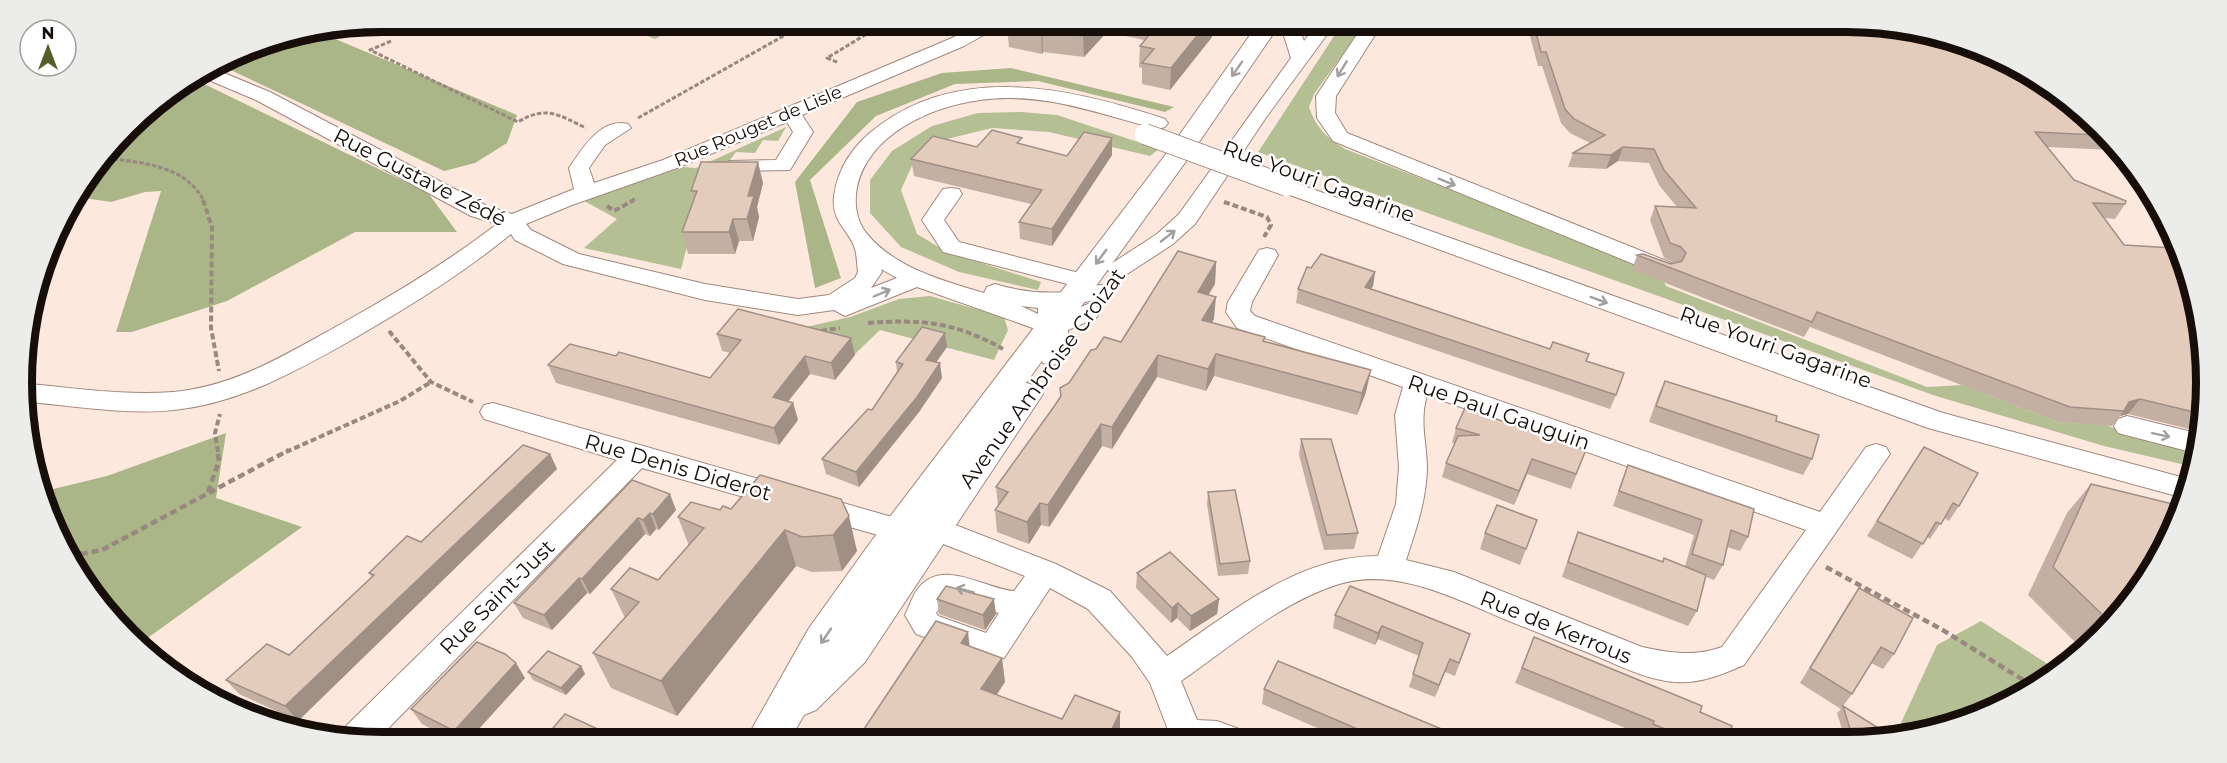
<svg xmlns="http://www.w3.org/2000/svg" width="2227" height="763" font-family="Montserrat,sans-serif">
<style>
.green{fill:#b4bf93}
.forest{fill:#aab687}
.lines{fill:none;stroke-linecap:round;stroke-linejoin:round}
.minor-casing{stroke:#a0887d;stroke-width:2}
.major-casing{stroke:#a0887d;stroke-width:2}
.path-far2{stroke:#988881;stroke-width:3;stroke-dasharray:4.5 2;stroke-linecap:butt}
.path-far1{stroke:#988881;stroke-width:4;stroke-dasharray:6 3;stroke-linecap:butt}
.path{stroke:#988881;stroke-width:4.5;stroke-dasharray:7 4;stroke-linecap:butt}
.minor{fill:#fff;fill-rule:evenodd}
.major{fill:#fff;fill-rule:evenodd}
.minor-bridge-casing{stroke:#a0887d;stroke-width:22;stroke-linecap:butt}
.minor-bridge{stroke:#fff;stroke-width:20}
.wall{fill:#c4afa3}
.shaded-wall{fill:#a08f84}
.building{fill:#e4ccbd;stroke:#a08f84;stroke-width:1.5}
.oneway{stroke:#a29f9d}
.labels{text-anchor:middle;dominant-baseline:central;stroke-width:5;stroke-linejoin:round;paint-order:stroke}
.far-street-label{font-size:18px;fill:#170e0a;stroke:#fff}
.street-label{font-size:21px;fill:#170e0a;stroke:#fff}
.rim{fill:none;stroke:#170e0a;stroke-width:8}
</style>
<rect width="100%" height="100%" fill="#fde8de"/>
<!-- green -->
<g class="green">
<polygon points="611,21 663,21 678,27 655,39"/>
<path d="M1344,21h23l-53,73 -5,13c8,22 17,30 36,42l313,121 8,16 261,101 35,-2 96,37 47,3 90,29 -1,13 -90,-21 -168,-50 -678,-244z"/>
<polygon points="1021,112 1057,115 1159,149 1150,156 1049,132 992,128 947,139 915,159 901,190 917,234 947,252 1041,282 1038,290 959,272 901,247 870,213 870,180 892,151 932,126 978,113"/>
<polygon points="786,127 778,141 763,140 755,153 736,152 727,164 704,182 681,269 584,248 617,219 586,202 586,200 683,167 696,168"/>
<polygon points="930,296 1004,317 1008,330 994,360 880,330 855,354 741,324 806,327 850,317 899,299"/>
<polygon points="1981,621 2057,670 2005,705 1894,738 1937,645"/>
</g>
<!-- forest -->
<g class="forest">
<polygon points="321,33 517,115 507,143 475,163 444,171 218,64 244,48"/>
<polygon points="1011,68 1174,107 1165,112 1038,81 955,84 876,116 810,180 841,278 815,288 795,182 857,102 942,73"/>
<polygon points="194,79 428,193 457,232 355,232 227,301 132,332 116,332 161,191 145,192 111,202 78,197 144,111"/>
<polygon points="226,433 216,498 302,527 142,642 82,582 41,492 107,476"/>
</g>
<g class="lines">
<!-- minor casing -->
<g class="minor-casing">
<g id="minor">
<path d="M986,21h23l-45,25 -162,69 11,17 -23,38 -54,1 -7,-2 -3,-4 3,-4 47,-1 17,-28 -6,-10 -110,46 -105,37 -46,19 5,6 48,24 126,30 93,15 31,-4 26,-17 3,-6c-1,-7 -1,-16 -3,-23 -6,-20 -24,-26 -21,-53 4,-30 22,-54 46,-71 85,-62 194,-36 285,-6l3,4 -3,4 -7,2c-60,-15 -115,-38 -178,-29 -50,7 -111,34 -123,87 -3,16 -1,34 10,47 28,34 77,47 117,59l3,-6 8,-3c23,7 46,10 70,8 15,-2 32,-10 46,-6l4,5 -4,5 -53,12 5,7 25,-11 8,2 4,6 -4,6 -28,12 -2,21 -5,12 -9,2 -9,-2 -3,-6 4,-25 -127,-45 -72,29 -11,-6 -36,5 -93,-15 -142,-36 -48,-24 -4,-6c-49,40 -101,72 -156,104 -57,32 -114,65 -181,72 -48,5 -98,-4 -146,-8v-18c48,4 97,12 145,8 58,-5 109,-35 159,-63 58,-32 113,-65 165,-105l-26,-8 -215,-116 -57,-24 13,-8 58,24 217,114 25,8 62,-25 -5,-21c13,-19 32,-51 59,-44l3,4 -26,17 -16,23 5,15 69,-23 289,-122zM881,269l16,9 -26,10 11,-16zM1021,306l17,2v6l-2,-1z"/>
<polygon points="1290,21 1308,21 1302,36 1304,41 1319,21 1337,21 1267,116 1195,224 1173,244 1127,274 1119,276 1111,274 1107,269 1111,264 1157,234 1179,214 1291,58 1284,36"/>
<polygon points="1366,21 1384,21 1336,96 1335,113 1347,133 1674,264 1678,269 1674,274 1666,276 1658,274 1333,141 1317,118 1316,96"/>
<polygon points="1287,180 1943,413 2192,480 2184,498 1928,428 1279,191 1276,186 1279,181"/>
<polygon points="951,188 959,189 962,194 944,220 959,242 1091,276 1095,281 1091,286 1083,288 943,252 922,220 943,189"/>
<path d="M1267,248l8,2 3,5 -26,47 -2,9 5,5 565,196 46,-65 10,-3 10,3 4,7 -146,211c-23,10 -45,19 -70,17 -25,-2 -50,-14 -73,-24 -32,-13 -65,-26 -97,-39 -50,-21 -109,-52 -165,-35 -58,18 -109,63 -158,97l16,39 20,1 22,8 4,11h-71l-22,-57 -18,-26 -44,-48 -38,-21 -46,70 -11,4 -77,-28 -11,-19c4,-8 7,-18 12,-25 24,-34 67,-1 97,1l11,-15 -92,-36 -34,1 -257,-73 -266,273 -35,-4 3,-9 273,-268 -133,-41 -4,-7 4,-7 9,-2 406,116 36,-1 10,3 111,43 54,27 57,65c63,-43 131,-100 211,-100l18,-52 3,-37 -4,-52 8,-28 -166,-59 -11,-16 2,-10 31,-52zM1427,395l379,135 -84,117c-28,10 -52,6 -80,0l-188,-75 -48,-12c10,-30 20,-59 21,-91 0,-27 -8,-46 0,-74zM947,599l16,2 36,12 -13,20 -48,-17 -2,-3z"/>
<polygon points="2127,416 2196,433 2195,453 2118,433 2114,426 2118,419"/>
</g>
</g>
<!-- major casing -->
<g class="major-casing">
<polygon id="major" points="1260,21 1282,21 1184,164 1026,383 1038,386 1043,394 865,662 816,710 804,715 789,741 745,741 809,628 870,543 1166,154"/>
</g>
<!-- path-far2 -->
<g class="path-far2">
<path d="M391,41l-21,9 148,72c28,-17 41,-7 68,6"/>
<polyline points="837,62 827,58 888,21"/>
<polyline points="638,118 810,21"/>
<path d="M107,158c36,5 78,7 97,43"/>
<polyline points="631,201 637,198"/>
</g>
<!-- path-far1 -->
<g class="path-far1">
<polyline points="203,200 212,227 211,328 219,371"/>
<polyline points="1224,202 1267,217 1271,225 1264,237"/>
<polyline points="607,206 614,211 634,200"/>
<path d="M868,323c54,-4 87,-1 135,26"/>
<polyline points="389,331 431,382 473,402"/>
<polyline points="821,331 840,328"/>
<polyline points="218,452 215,433 220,414"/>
<polyline points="286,452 400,401 431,382"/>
</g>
<!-- path -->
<g class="path">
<polyline points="208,492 219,461 217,450"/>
<polyline points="70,556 102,550 289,450"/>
<polyline points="1826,567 1941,629 2033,686"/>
</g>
<!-- minor -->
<use href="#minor" class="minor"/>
<!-- major -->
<use href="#major" class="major"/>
<!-- minor-bridge casing -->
<g class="minor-bridge-casing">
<polyline id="minor-bridge" points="1145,134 1287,186"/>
</g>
<!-- minor-bridge -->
<use href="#minor-bridge" class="minor-bridge"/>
</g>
<!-- wall -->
<g class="wall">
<polygon points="1013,21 1215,21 1213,24 1212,37 1170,90 1142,84 1142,68 1139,67 1140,46 1144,40 1107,32 1084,57 1043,52 1042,54 1009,47 1007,26"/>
<polygon points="1526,21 1845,21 2065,95 2112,150 2047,147 2074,180 2125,204 2115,219 2104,218 2124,245 2203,334 2197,431 2128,414 2120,416 2112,426 2058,422 1810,327 1804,337 1632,270 1637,255 1671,264 1675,263 1664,258 1650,220 1655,206 1677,207 1659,185 1649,163 1618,161 1606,169 1568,167 1573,153 1590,143 1570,133 1561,123 1542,66 1538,66"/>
<polygon points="1022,144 1067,156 1112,155 1052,246 1020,239 1019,222 1031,204 914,176 911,159 977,147"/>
<polygon points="763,183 757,207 759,217 753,241 739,241 735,254 688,254 682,232 693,200 691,191"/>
<polygon points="1216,262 1215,284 1208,295 1214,319 1212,322 1265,341 1366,392 1357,415 1214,376 1206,391 1157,377 1112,449 1102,446 1049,527 1041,525 1029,544 997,532 995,510 998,506 996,487 1053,408 1060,397 1060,388 1069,383 1121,342"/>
<polygon points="1311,268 1375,272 1373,286 1371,289 1586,361 1616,395 1610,409 1296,303 1298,289"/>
<polygon points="717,334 851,338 855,355 835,380 810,374 788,401 793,403 798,420 779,445 556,383 548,365 616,356 710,378 730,353 722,351"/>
<polygon points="947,347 936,362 942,378 919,412 859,487 826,474 822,459 872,410 897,372 896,362"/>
<polygon points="1665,381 1776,421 1812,459 1803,475 1649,422 1658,396"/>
<polygon points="1456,428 1586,450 1571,489 1527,474 1514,505 1442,477 1446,463 1455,443 1452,443"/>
<polygon points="1301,439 1358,533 1354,549 1324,550 1299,455"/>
<polygon points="550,454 557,469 298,721 239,694 226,680 289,655 372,577 369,573 421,542"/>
<polygon points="1914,462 1959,506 1949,521 1944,518 1930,539 1927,537 1912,559 1867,536"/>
<polygon points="1628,465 1748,537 1740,551 1727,547 1723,565 1714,580 1706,577 1697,611 1688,626 1562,577 1572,547 1578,532 1662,562 1664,558 1685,566 1694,535 1613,506 1622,480"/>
<polygon points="760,475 857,551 842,571 812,572 796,566 677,716 611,688 593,653 625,618 611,589 658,580 689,546 678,517 720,510 731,509"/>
<polygon points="632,480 676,510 659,530 656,529 650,536 645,534 590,594 587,593 552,630 523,618 514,603"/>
<polygon points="2091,484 2158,562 2084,651 2028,595 2067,513"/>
<polygon points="1208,492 1250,561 1248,574 1218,576 1207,504"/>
<polygon points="1537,520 1520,565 1480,549 1485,533"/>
<polygon points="1137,573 1219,599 1217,614 1190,631 1177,618 1171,623 1136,588"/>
<polygon points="1859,588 1894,654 1883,669 1871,663 1852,694 1843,706 1886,739 1845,739 1837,713 1841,709 1800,683 1848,604"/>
<polygon points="937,599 996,614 985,630 939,614"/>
<polygon points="1335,615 1470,634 1455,676 1445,672 1435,697 1409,687 1419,656 1378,639 1375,645 1333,628"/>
<polygon points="1534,637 1700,712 1729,739 1644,739 1645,736 1515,683"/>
<polygon points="581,666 585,674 566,695 533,680 528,672"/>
<polygon points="525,678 467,742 457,742 422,724 411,709"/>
<polygon points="1264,689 1468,740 1345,740 1262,704"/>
</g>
<!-- shaded-wall -->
<g class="shaded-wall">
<polygon points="1097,21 1106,21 1107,32 1084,57 1083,36"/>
<polygon points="1205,21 1215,21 1213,24 1212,37 1170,90 1171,68"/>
<polygon points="1042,30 1043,52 1042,54 1041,32"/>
<polygon points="1112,138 1112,155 1052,246 1052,229"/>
<polygon points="1623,147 1618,161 1606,169 1611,155"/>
<polygon points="758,162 763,183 757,207 759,217 753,241 747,219 748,196"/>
<polygon points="733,219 739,241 735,254 729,232"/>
<polygon points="1216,262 1215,284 1197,314 1198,292"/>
<polygon points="1375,272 1373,286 1363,301 1365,287"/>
<polygon points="1216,297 1214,319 1201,342 1202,320"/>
<polygon points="945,333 947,347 928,374 926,360"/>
<polygon points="851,338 855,355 835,380 831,363"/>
<polygon points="1216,354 1214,376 1206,391 1208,369"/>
<polygon points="1158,355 1157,377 1112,449 1112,427"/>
<polygon points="805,356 810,374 778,414 773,397"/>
<polygon points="940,363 942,378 919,412 859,487 856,472"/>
<polygon points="1371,370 1366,392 1357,415 1362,393"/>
<polygon points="2140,399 2128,414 2120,416 2129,402"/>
<polygon points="793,403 798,420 779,445 774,428"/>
<polygon points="1101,424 1102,446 1049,527 1048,505"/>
<polygon points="550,454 557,469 298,721 285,706"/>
<polygon points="1532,459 1527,474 1514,505 1519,491"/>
<polygon points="670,494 676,510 659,530 653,514"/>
<polygon points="1040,503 1041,525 1029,544 1027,522"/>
<polygon points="650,513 656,529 650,536 643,520"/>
<polygon points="849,516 857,551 842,571 833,535"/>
<polygon points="638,518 645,534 590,594 582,579"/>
<polygon points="785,530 796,566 677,716 661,681"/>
<polygon points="579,578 587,593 552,630 544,615"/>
<polygon points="994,599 996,614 985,630 983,615"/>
<polygon points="1219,599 1217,614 1190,631 1191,616"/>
<polygon points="1178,603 1177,618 1171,623 1172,608"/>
<polygon points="1382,626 1378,639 1375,645 1378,633"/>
<polygon points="968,632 971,657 961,643"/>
<polygon points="1002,658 1005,682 985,713 981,689"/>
<polygon points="1450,659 1445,672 1435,697 1439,685"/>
<polygon points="516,663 525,678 467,742 462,742 454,731"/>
<polygon points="581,666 585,674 566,695 561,688"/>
<polygon points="1120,712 1120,736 1118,740 1107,740"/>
<polygon points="600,730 606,742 596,742 594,737"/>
</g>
<!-- building -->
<g class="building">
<polygon points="1013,21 1097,21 1083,36 1042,30 1041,32 1007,26"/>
<polygon points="1155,21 1209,21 1171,68 1142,63 1154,49 1140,46 1160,22"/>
<polygon points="1533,21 1845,21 1938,33 2065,95 2099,135 2035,132 2074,180 2126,201 2125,204 2093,203 2124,245 2173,248 2203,334 2198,413 2140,399 2129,402 2124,411 2070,407 1817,312 1812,322 1637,255 1643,254 1671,264 1682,261 1686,253 1681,247 1670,243 1655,206 1696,208 1664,170 1654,149 1623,147 1611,155 1573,153 1605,135 1574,119 1565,109 1546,52 1541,52"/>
<polygon points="992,130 1022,138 1017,143 1067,156 1084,132 1112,138 1052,229 1019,222 1042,190 911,159 933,136 977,147"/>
<polygon points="701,162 758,162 748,196 754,196 747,219 733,219 729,232 682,232 697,191 691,191"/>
<polygon points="1178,251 1216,262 1198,292 1216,297 1202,320 1265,337 1263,341 1371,370 1362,393 1216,354 1208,369 1158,355 1112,427 1101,424 1048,505 1040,503 1027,522 995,510 1008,492 996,487 1053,408 1061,396 1060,388 1069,383 1091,350 1096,349 1104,337 1121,342"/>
<polygon points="1321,254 1375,272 1365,287 1550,349 1553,342 1589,354 1586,361 1624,373 1616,395 1298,289 1307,267 1311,268"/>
<polygon points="738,309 851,338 831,363 805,356 773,397 793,403 774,428 548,365 570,344 616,356 619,352 710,378 741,340 717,334"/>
<polygon points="922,327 945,333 926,360 940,363 917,397 856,472 822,459 868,409 872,410 903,364 896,362"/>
<polygon points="1665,381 1777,416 1776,421 1819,435 1812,459 1656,406"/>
<polygon points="1465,408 1586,450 1576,474 1532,459 1519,491 1446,463 1458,436 1480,435 1456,428"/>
<polygon points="1301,439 1331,439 1358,533 1327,535"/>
<polygon points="523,445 550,454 285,706 226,680 267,644 289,655 374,575 369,573 407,536 421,542"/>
<polygon points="1924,447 1978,473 1959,506 1953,503 1941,524 1936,522 1923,544 1877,521"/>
<polygon points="1628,465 1754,509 1748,537 1731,530 1723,565 1692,554 1702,520 1619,491"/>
<polygon points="760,475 841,499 849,516 833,535 802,537 785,530 661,681 593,653 639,602 611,589 630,568 658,580 704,528 678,517 691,502 720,510 723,506 731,509"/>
<polygon points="632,480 670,494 653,514 650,513 643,520 638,518 582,579 579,578 544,615 514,603"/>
<polygon points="2091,484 2181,506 2158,562 2109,621 2053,567"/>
<polygon points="1235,490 1250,561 1220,564 1208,492"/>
<polygon points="1497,505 1537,520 1526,549 1485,533"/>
<polygon points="1578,532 1663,562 1664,558 1706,575 1697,611 1568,562"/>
<polygon points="1170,552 1219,599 1191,616 1178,603 1172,608 1137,573"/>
<polygon points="946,586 994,599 983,615 937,599"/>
<polygon points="1350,586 1470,634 1459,663 1450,659 1439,685 1413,674 1423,643 1382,626 1378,633 1335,615"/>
<polygon points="1859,588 1913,618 1894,654 1881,647 1852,694 1810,668"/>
<polygon points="936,621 968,632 961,643 1002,658 981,689 1062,719 1075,695 1120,712 1107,740 856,741"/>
<polygon points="1534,637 1702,706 1700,712 1732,726 1729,739 1689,739 1653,724 1654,721 1522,668"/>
<polygon points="477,642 505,654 516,663 454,731 411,709"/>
<polygon points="548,651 581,666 561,688 528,672"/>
<polygon points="1278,661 1468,740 1383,740 1264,689"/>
<polygon points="1843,706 1888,734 1886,739 1853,739"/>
<polygon points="565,714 600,730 594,737 598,740 597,742 541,742"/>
</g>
<!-- one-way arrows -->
<defs><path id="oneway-shaft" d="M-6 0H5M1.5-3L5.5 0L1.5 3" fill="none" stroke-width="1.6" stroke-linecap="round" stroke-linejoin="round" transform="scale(1.5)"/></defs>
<g class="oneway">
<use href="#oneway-shaft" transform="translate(1237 69) rotate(125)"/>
<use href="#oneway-shaft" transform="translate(1342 69) rotate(121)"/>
<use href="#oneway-shaft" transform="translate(1447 182) rotate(22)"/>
<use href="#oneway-shaft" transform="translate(1168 236) rotate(-38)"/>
<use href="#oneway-shaft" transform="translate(1101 257) rotate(126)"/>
<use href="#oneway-shaft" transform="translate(882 293) rotate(-23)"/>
<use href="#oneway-shaft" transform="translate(1599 300) rotate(20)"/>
<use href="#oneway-shaft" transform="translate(2161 435) rotate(12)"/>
<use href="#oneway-shaft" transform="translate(965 590) rotate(-165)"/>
<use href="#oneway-shaft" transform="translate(826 636) rotate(124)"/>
</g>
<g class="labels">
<!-- far-street labels -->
<g class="far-street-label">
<text transform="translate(758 126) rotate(-23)">Rue Rouget de Lisle</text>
</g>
<!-- street labels -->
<g class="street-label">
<text transform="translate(420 177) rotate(27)">Rue Gustave Zédé</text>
<text transform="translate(1319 181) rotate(20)">Rue Youri Gagarine</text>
<text transform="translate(1776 347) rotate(20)">Rue Youri Gagarine</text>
<text transform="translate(1042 378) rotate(-54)">Avenue Ambroise Croizat</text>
<text transform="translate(1499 412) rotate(19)">Rue Paul Gauguin</text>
<text transform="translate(678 467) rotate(16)">Rue Denis Diderot</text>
<text transform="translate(497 597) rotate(-45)">Rue Saint-Just</text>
<text transform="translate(1556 627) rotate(22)">Rue de Kerrous</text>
</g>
</g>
<!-- crop -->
<path d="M0 0H2227V763H0ZM382 32H1846A350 350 0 0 1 2196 382V382A350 350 0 0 1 1846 732H382A350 350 0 0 1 32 382V382A350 350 0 0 1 382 32Z" fill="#ececeb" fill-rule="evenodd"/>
<path class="rim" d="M382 32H1846A350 350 0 0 1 2196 382V382A350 350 0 0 1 1846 732H382A350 350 0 0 1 32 382V382A350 350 0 0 1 382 32Z"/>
<!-- north arrow -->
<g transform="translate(48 48)"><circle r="28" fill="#ffffff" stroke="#a29f9d" stroke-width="1.5"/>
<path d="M0-4.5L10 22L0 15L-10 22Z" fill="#585d2b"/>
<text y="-9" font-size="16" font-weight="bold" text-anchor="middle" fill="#170e0a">N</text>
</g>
</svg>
